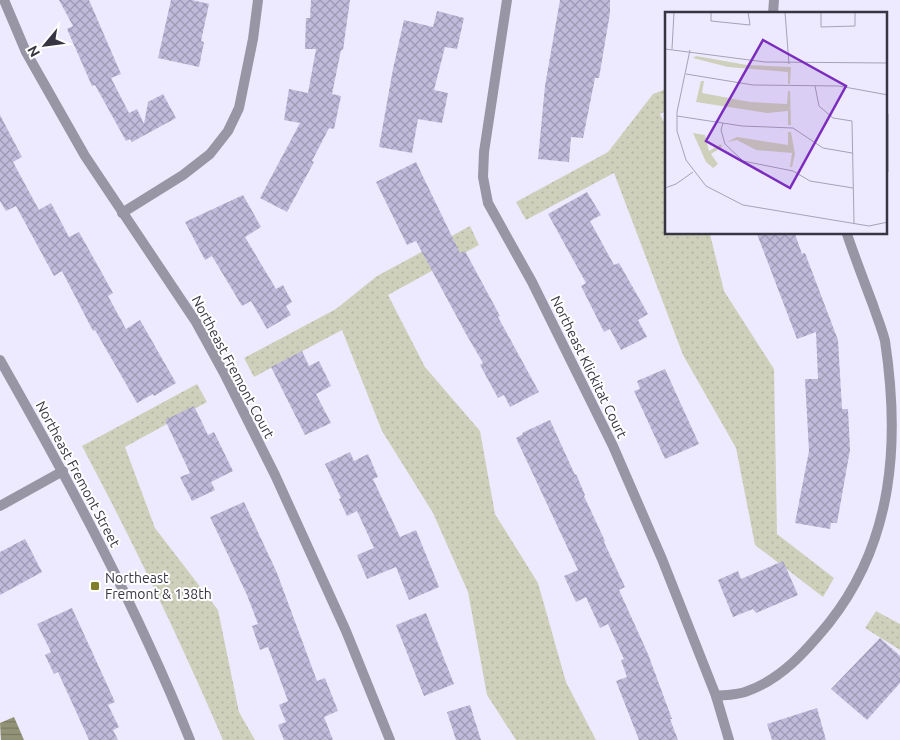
<svg xmlns="http://www.w3.org/2000/svg" width="900" height="740" font-family="Ubuntu,sans-serif">
<style>
.grass{fill:url(#grass-dots)}
.water{fill:url(#water-rules)}
.building{fill:url(#building-cross-hatch)}
.lines{fill:none;stroke-linecap:round;stroke-linejoin:round}
.minor{stroke:#9896a4;stroke-width:10}
.tertiary{stroke:#9896a4;stroke-width:10}
.poi-dot{fill:#807f28;stroke:#fff;stroke-width:2}
.labels{text-anchor:middle;dominant-baseline:central;stroke-width:4;stroke-linejoin:round;paint-order:stroke}
.street-label{font-size:14px;fill:#373542;stroke:#fff}
.poi-label{font-size:14px;fill:#373542;stroke:#fff;text-anchor:start}
.inset-road{fill:none;stroke:#a4a2b3;stroke-width:1}
.view{fill:#7b2cbf;fill-opacity:0.15;stroke:#7b2cbf;stroke-width:2.5}
.inset-edge{fill:none;stroke:#373542;stroke-width:2.5}
</style>
<defs>
<pattern id="grass-dots" width="8" height="8" patternUnits="userSpaceOnUse" patternTransform="scale(1.25)"><rect width="8" height="8" fill="#cfd0bb"/><path d="M2 2h.1M6 6h.1" fill="none" stroke="#b2b3a2" stroke-width="1.8" stroke-linecap="round"/></pattern>
<pattern id="water-rules" width="6" height="5" patternUnits="userSpaceOnUse" patternTransform="scale(1.25)"><rect width="6" height="5" fill="#929376"/><path d="M0 2.5h6" fill="none" stroke="#787962"/></pattern>
<pattern id="building-cross-hatch" width="8" height="8" patternUnits="userSpaceOnUse" patternTransform="scale(1.25)"><rect width="8" height="8" fill="#c0bbdb"/><path d="M0 0l8 8M0 8l8-8" fill="none" stroke="#9d99b3"/></pattern>
</defs>
<rect width="100%" height="100%" fill="#edeaff"/>
<!-- grass -->
<g class="grass">
<polygon points="666,89 666,111 660,114 666,126 666,234 710,234 724,291 774,369 777,534 834,578 823,597 755,545 736,448 683,355 614,173 526,220 516,202 608,152 653,94"/>
<polygon points="470,226 479,245 388,295 425,367 480,431 495,514 538,583 566,682 596,740 516,740 487,695 468,592 433,513 382,431 342,330 254,377 244,358 336,309 377,276"/>
<path d="M197,384l10,18 -82,45 30,81 63,82 21,102 16,28h-32c-43,-100 -90,-198 -141,-294z"/>
<polygon points="876,611 900,624 900,650 865,628"/>
</g>
<!-- water -->
<polygon class="water" points="14,717 24,740 1,740 0,723"/>
<!-- building -->
<g class="building">
<polygon points="59,0 89,0 121,74 111,78 129,113 137,109 144,124 148,102 163,94 176,118 132,142 130,139 126,141 95,85 92,86 67,29 73,26"/>
<polygon points="171,0 192,0 209,4 201,41 204,42 199,67 158,58"/>
<polygon points="311,0 350,0 343,50 341,50 332,94 341,96 334,129 329,128 312,161 314,162 287,212 260,198 300,123 284,120 289,89 308,93 316,49 305,49 306,18 310,18"/>
<polygon points="560,0 610,0 610,13 599,78 595,78 583,138 571,137 569,162 538,159 545,86"/>
<polygon points="437,11 464,18 457,49 445,47 434,90 448,93 442,123 418,119 412,153 379,147 393,69 404,20 433,27"/>
<polygon points="0,115 22,157 13,162 39,210 51,203 69,237 79,232 113,293 108,296 126,329 140,320 176,383 154,396 153,394 137,403 95,330 93,331 62,271 54,276 16,206 6,211 0,201"/>
<polygon points="416,162 460,253 465,251 500,316 498,317 539,392 510,407 504,395 498,398 480,365 483,363 466,334 416,241 407,245 376,182"/>
<polygon points="587,192 601,215 590,221 614,265 619,263 648,314 638,320 647,337 621,350 610,329 604,332 581,286 586,283 548,214"/>
<polygon points="243,195 261,227 245,237 276,289 283,285 292,302 286,306 291,315 267,329 251,301 242,306 212,256 205,260 185,222"/>
<polygon points="757,234 795,234 802,254 805,253 838,340 842,409 848,409 850,450 837,523 831,523 830,529 795,523 809,451 805,379 818,379 816,332 797,339"/>
<polygon points="302,351 309,366 319,361 331,386 316,394 331,423 305,435 271,367"/>
<polygon points="665,369 699,444 665,459 634,391 640,389 637,381"/>
<polygon points="194,406 208,435 214,432 233,471 211,482 215,490 192,501 180,477 190,473 165,420"/>
<polygon points="550,420 575,475 576,474 585,495 584,496 605,541 604,542 625,587 619,590 648,654 672,719 670,719 678,740 639,740 616,681 627,677 621,660 624,659 608,624 600,628 586,597 576,602 564,576 578,570 516,438 523,434 522,433"/>
<polygon points="350,452 354,461 368,454 378,477 373,479 400,537 416,530 439,587 409,600 396,567 367,579 357,555 374,548 357,511 347,516 339,499 341,498 325,464"/>
<polygon points="244,502 277,573 317,681 325,678 338,711 324,717 333,740 284,740 278,725 286,722 279,705 288,701 268,647 260,650 252,626 258,624 247,595 210,517"/>
<polygon points="25,539 42,572 0,595 0,552"/>
<polygon points="783,561 798,595 756,613 753,609 733,617 718,580 738,571 741,579"/>
<polygon points="72,608 115,702 108,705 119,727 113,730 118,740 89,740 58,672 54,674 45,655 51,652 37,624"/>
<polygon points="426,613 454,684 424,696 396,625"/>
<polygon points="880,638 900,656 900,683 867,720 831,689"/>
<polygon points="470,705 481,740 456,740 447,712"/>
<polygon points="817,708 826,740 772,740 767,724"/>
</g>
<g class="lines">
<!-- minor -->
<g class="minor">
<polyline points="4,0 26,52 85,156 196,322 224,373 275,475 346,631 390,740"/>
<polyline points="507,0 484,152 483,177 488,203 532,282 613,446 662,559 716,696 729,740"/>
<polyline points="773,14 774,0"/>
<polyline points="122,213 183,175 210,154 228,131 239,108 253,39 258,0"/>
<polyline points="0,506 63,471"/>
<path d="M716,696c9,-1 20,-1 29,-4 36,-12 61,-41 84,-69 65,-82 71,-182 56,-282 -3,-12 -8,-24 -12,-36 -9,-24 -18,-47 -26,-71"/>
</g>
<!-- tertiary -->
<path class="tertiary" d="M0,360c70,123 137,248 190,380"/>
</g>
<!-- markers -->
<rect class="poi-dot" x="90" y="581" width="10" height="10" rx="2.5"/>
<g class="labels">
<!-- street labels -->
<g class="street-label">
<text transform="translate(233 367) rotate(62)">Northeast Fremont Court</text>
<text transform="translate(589 367) rotate(64)">Northeast Klickitat Court</text>
<text transform="translate(78 474) rotate(62)">Northeast Fremont Street</text>
</g>
<!-- poi labels -->
<g class="poi-label">
<text x="105" y="578">Northeast<tspan x="105" dy="16">Fremont &amp; 138th</tspan></text>
</g>
</g>
<!-- overview -->
<g transform="translate(665 12)">
<rect width="222" height="222" fill="#edeaff"/>
<path d="M31,44l51,9 44,2 -1,17h-2v-12l-60,-5 -35,-9zM36,69h3l-2,12 48,9 37,2 1,-13h2l1,34h-3v-14l-21,2 -71,-11zM123,120h3l4,22 -3,13h-2l2,-14 -36,-3 -19,-10 -10,2 10,-5 51,8zM28,121l12,2 4,16 12,-7 1,3 -11,7 7,10 -5,4 -7,-6z" fill="#cfd0bb"/>
<path class="inset-road" d="M46,0v9l39,4 -2,-13M120,0l4,52M156,0v15l34,-1v-14M0,37l100,13 123,1M7,37l2,-37M25,38l-13,62v19l9,29 20,26 37,19 126,21 19,-4M21,62l67,11 86,1 49,9M150,74l4,20 14,12 19,3 2,102M223,102v58M12,104l65,10 51,2 30,20 29,5M58,111l-2,7 4,14 18,17 50,10 17,10 43,7M0,176l11,-4 17,-12"/>
<path class="view" d="M98,28l83,46 -56,102 -84,-47z"/>
<rect width="222" height="222" class="inset-edge"/>
</g>
<!-- north arrow -->
<g transform="translate(45 45) rotate(241)" stroke="#ffffff" stroke-width="4" paint-order="stroke">
<path d="M0-4L9 19L0 12L-9 19Z" fill="#373542"/>
<text y="-8" font-size="14" font-weight="bold" text-anchor="middle" fill="#373542">N</text>
</g>
</svg>
